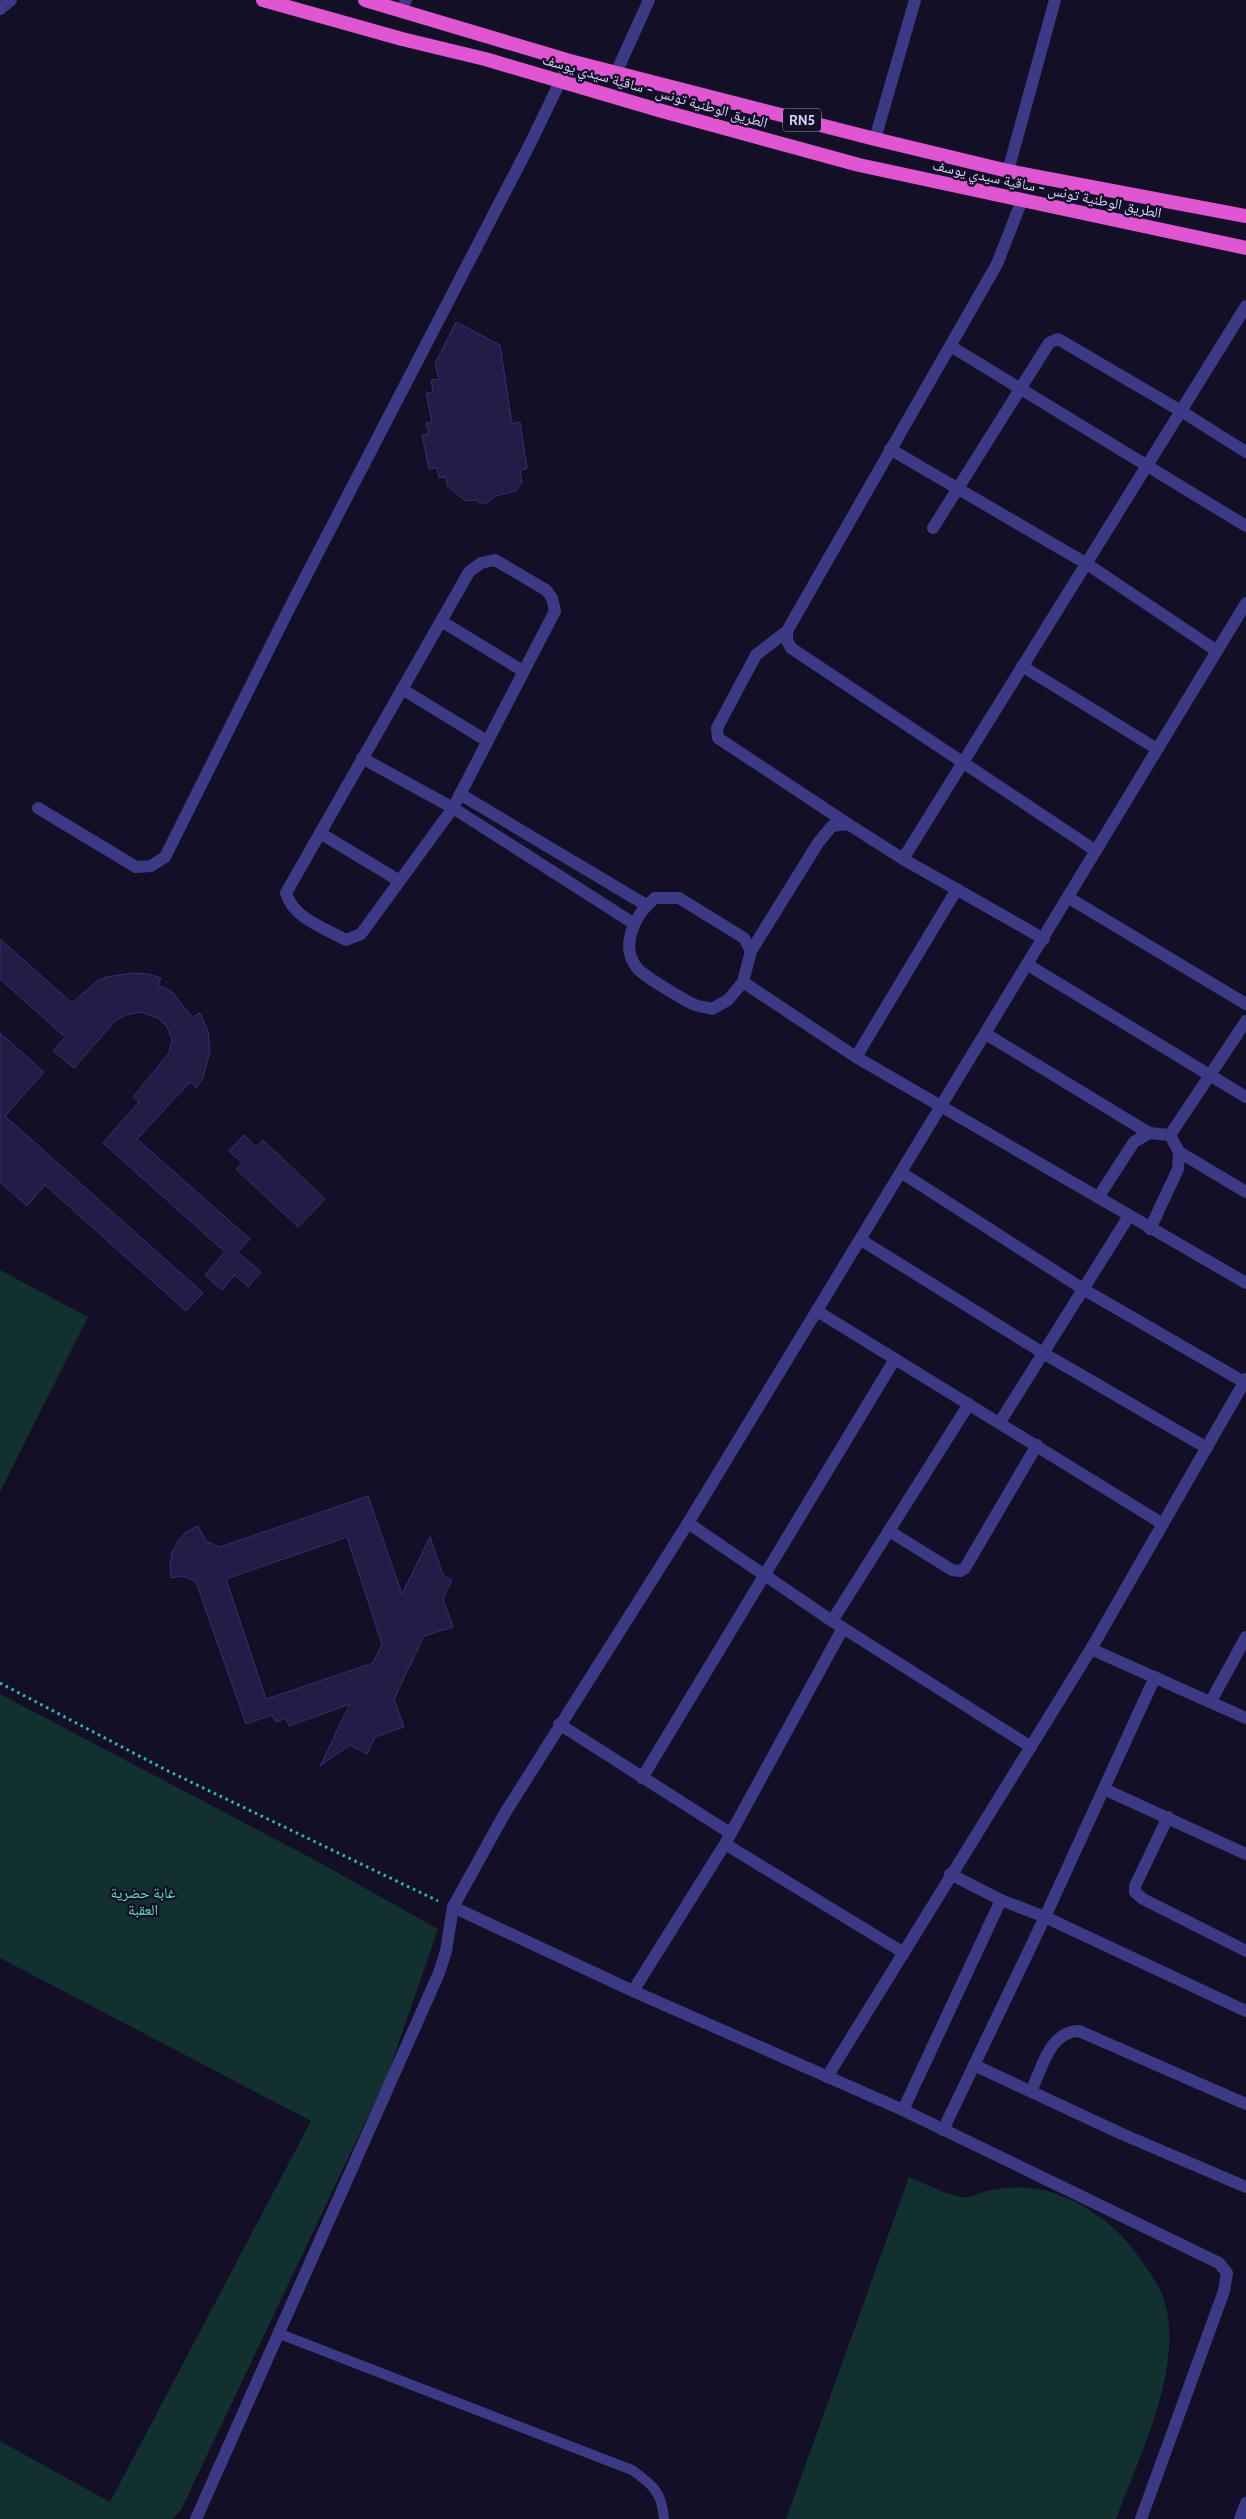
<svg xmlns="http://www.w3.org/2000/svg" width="1246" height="2519" font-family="Cabin,'Noto Naskh Arabic',sans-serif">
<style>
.green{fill:#12302f}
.building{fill:#241b47;stroke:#3b2d73;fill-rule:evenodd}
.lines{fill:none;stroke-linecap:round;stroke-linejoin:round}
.path{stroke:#2fb8b0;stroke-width:3;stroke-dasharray:2.5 4;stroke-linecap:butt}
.service{stroke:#3d3a85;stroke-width:10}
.minor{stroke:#3d3a85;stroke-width:12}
.trunk{stroke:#e055d1;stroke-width:14}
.labels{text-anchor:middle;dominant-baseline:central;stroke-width:4.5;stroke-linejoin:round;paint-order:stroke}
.shield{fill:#130f26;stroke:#9e99be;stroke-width:1}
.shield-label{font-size:14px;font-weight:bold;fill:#d9d4ff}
.street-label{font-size:15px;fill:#d9d4ff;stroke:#130f26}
.park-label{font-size:15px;fill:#5fe0c0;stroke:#130f26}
</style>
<rect width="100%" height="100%" fill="#130f26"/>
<!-- green -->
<g class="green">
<polygon points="0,1270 88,1317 0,1492"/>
<polygon points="0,1694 313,1859 438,1929 388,2074 181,2510 172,2519 0,2519 0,2441 110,2502 311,2121 0,1958"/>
<path d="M909,2177c15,6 38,18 53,20 9,2 20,-6 29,-7 18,-3 39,-4 56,1 35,10 68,33 89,62 9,13 20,27 26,41 26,67 -23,162 -46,225h-330z"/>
</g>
<!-- building -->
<g class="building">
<polygon points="456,322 500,345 512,424 520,422 527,468 520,471 522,482 516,491 495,496 487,503 480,503 476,500 466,501 447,486 446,477 439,478 437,468 429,469 422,435 429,434 426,423 432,422 426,393 433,392 431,380 439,379 435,364"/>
<polygon points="0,939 72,1003 96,982 106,977 132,973 148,974 161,978 158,985 172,992 192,1017 200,1013 208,1031 210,1051 203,1078 196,1088 190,1082 137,1139 250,1239 238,1252 261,1272 248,1287 235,1275 222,1290 205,1275 225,1252 103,1143 139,1102 133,1097 169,1053 172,1040 167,1027 158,1018 141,1012 126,1015 116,1020 74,1068 53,1051 65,1037 0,979"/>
<polygon points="0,1033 44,1072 5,1116 203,1293 186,1311 45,1185 27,1206 0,1182"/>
<polygon points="244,1135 256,1147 263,1140 325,1199 298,1227 236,1169 242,1163 229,1151"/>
<path d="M368,1496l34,98 28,-57 13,38 9,5 -9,19 10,28 -29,9 -30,63 10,28 -29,10 -8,17 -17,-9 -30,21 30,-62 -61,22 -3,-8 -10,4 -4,-7 -26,9 -50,-142 -13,-6 -12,2 -1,-13 2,-13 6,-11 8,-9 12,-6 8,15 14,6zM347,1537l35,107 -9,19 -107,36 -40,-120z"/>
</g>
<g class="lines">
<!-- path -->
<polyline class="path" points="0,1683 166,1770 438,1901"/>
<!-- service -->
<path class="service" d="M280,2334l352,136c21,15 30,22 32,49"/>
<!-- minor -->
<g class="minor">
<polyline points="0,9 11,0"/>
<polyline points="401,11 406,0"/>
<polyline points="616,73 649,0"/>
<polyline points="875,139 915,0"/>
<polyline points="1008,171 1055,0"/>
<polyline points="1022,200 997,264 787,631 787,640 791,648 1096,851"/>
<polyline points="952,347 1246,526"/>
<polyline points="890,449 1087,564 1217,651"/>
<polyline points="933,528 1049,343 1058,339 1181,411 1246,452"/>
<path d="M495,560l51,30 6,8 3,13 -102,197 -92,126 -15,6c-22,-12 -53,-22 -60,-47l183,-321 12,-9z"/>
<polyline points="441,621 523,671"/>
<polyline points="787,631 756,655 717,728 718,738 848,824"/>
<polyline points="1022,666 1157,749"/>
<polyline points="402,689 487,741"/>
<polyline points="362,758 453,808 633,923"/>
<polyline points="460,794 646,905"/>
<polyline points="38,808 136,867 151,866 165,857 292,603 530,144 570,61"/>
<polyline points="320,833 398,880"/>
<polyline points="903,859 1246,306"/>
<path d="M655,898h24l65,40 7,13 -8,31 -15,18 -16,9c-6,-2 -13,-2 -19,-5 -9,-4 -49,-28 -55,-35 -20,-23 -2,-56 17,-71z"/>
<polyline points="1069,898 1246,1004"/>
<polyline points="751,951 818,843 832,826 848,824 903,859 1044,939"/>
<polyline points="1028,965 1246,1097"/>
<polyline points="743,982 856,1057 1246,1283"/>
<polyline points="986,1034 1149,1133"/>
<polyline points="856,1057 957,889"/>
<polyline points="1170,1135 1246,1021"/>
<polyline points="1179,1152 1246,1192"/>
<polyline points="902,1173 1083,1289 1244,1382"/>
<polyline points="1099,1196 1134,1142 1149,1133 1170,1135 1179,1152 1178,1169 1150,1229"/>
<polyline points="861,1240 1043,1353 1207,1448"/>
<polyline points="817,1311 1163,1524"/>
<polyline points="1000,1422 1129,1216"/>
<polyline points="688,1523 832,1621 1031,1747"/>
<polyline points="889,1531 952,1570 960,1571 965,1568 1037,1445"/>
<polyline points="832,1621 969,1404"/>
<polyline points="1091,1649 1246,1718"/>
<polyline points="1211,1701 1246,1637"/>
<polyline points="559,1724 730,1833"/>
<polyline points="642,1778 895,1359"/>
<polyline points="1104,1789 1246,1854"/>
<polyline points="1168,1817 1135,1886 1135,1892 1143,1899 1246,1951"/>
<polyline points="725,1844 904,1953"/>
<polyline points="950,1874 1001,1900 1045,1917 1246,2011"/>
<polyline points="453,1907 633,1991 903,2110 1219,2263 1227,2273 1224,2291 1141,2519"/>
<polyline points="633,1991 725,1844 843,1628"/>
<polyline points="974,2065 1122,2134 1246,2187"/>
<polyline points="827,2077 1091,1649 1246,1379"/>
<path d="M1031,2091c11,-23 19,-60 48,-60l167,73"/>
<polyline points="903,2110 1001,1900"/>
<polyline points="943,2130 1045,1917 1155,1677"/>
<polyline points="196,2519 439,1973 446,1951 453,1907 505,1813 688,1523 1246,603"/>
<polyline points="1240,2519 1246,2503"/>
</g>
<!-- trunk -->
<g class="trunk">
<polyline points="263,0 402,39 485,59 662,111 859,165 1246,248"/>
<polyline points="365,0 570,61 875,139 1008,171 1246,216"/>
</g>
</g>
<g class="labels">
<!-- shield labels -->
<rect class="shield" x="783" y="108.5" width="38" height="23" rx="4"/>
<g class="shield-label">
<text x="802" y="120">RN5</text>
</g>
<!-- street labels -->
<g class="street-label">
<text transform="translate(655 91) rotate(16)">الطريق الوطنية تونس - ساقية سيدي يوسف</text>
<text transform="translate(1047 189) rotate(12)">الطريق الوطنية تونس - ساقية سيدي يوسف</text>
</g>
<!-- park labels -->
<g class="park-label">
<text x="143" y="1893">غابة حضرية<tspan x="143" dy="17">العقبة</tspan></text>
</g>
</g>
</svg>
